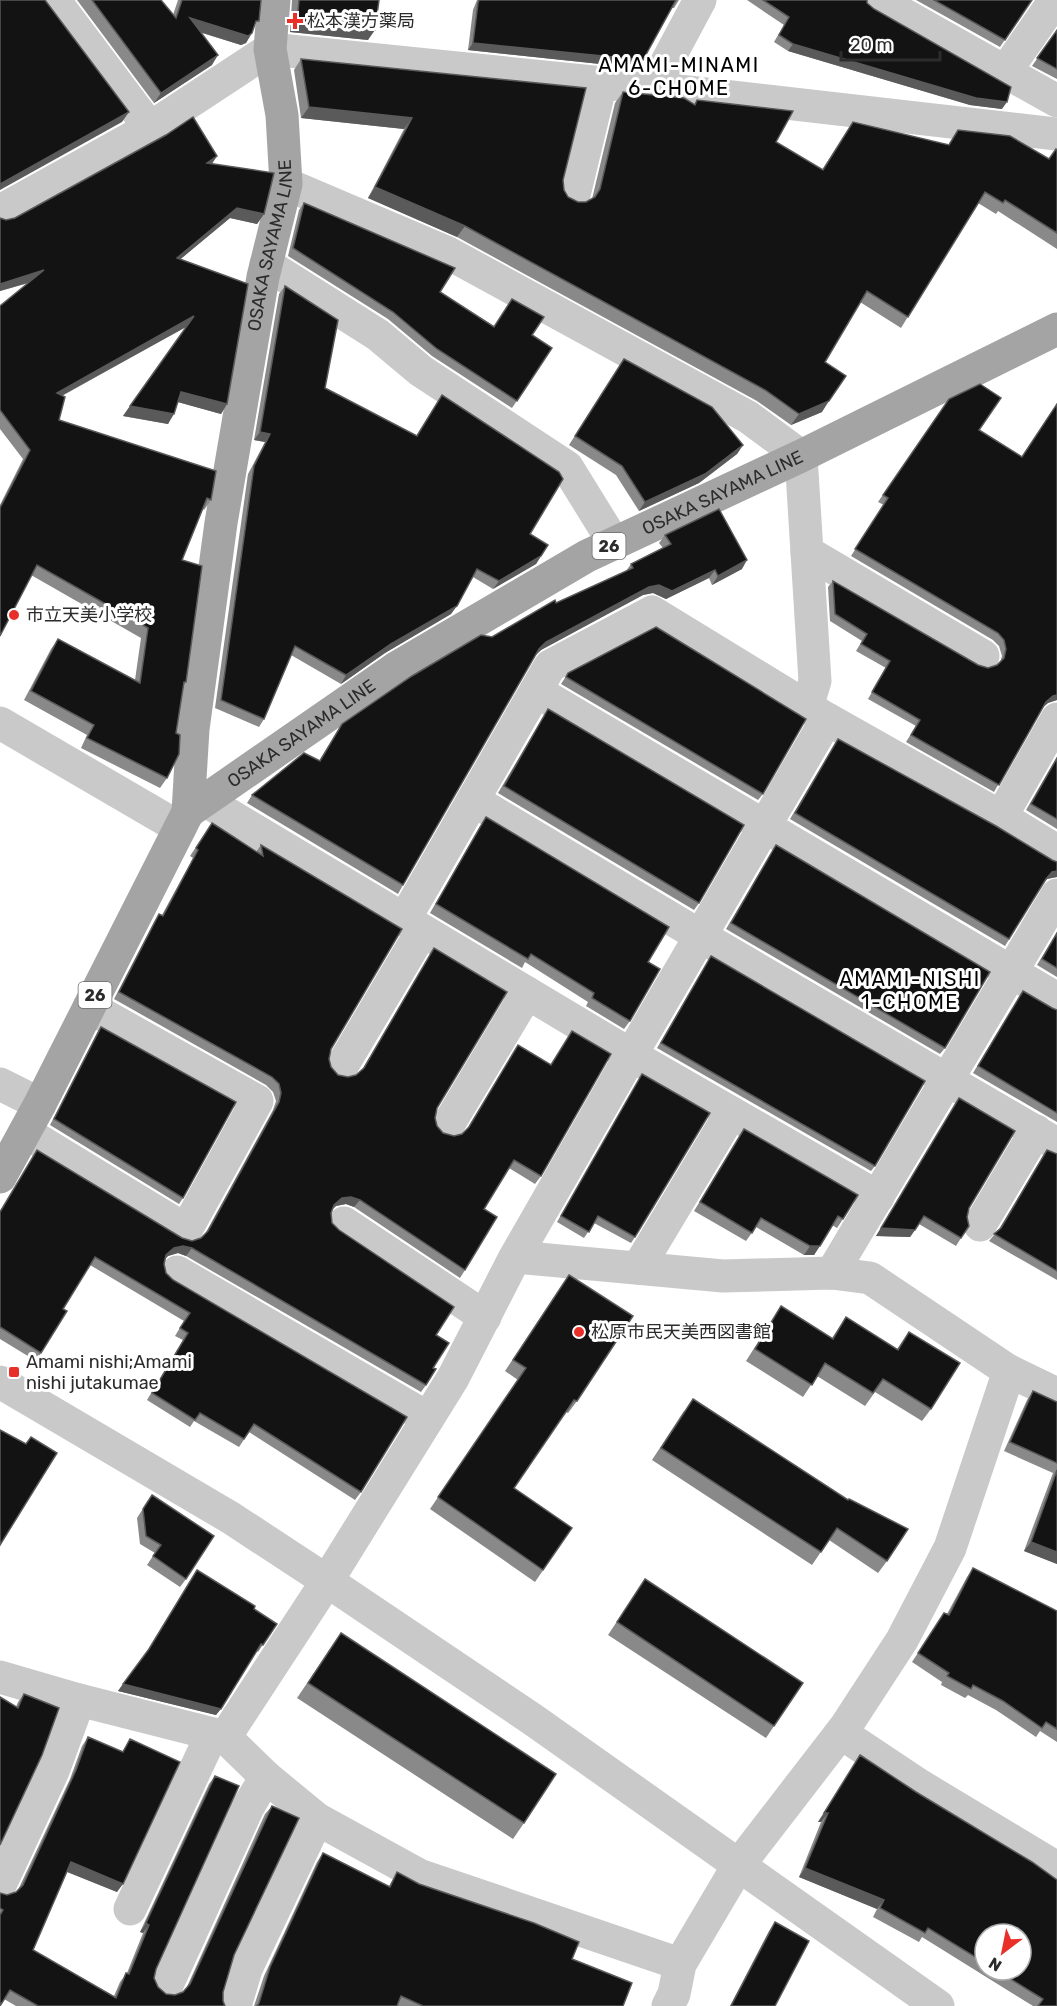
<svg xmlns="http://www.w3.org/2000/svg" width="1057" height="2006" font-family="Rubik,'Noto Sans JP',sans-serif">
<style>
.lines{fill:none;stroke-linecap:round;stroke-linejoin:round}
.minor{stroke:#c9c9c9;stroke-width:33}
.major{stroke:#a4a4a4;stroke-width:33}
.wall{fill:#898989;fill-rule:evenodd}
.shaded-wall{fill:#5a5a5a}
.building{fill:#131313;stroke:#5a5a5a;stroke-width:1.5}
.poi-dot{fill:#e83028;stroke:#fff;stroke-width:2}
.labels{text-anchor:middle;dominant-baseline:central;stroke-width:6;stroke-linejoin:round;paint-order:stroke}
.shield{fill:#fff;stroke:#6b6b6b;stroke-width:1.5}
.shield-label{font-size:16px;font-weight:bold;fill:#2c2c2c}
.poi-label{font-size:18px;fill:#2c2c2c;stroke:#fff;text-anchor:start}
.street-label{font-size:18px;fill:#2c2c2c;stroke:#fff}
.neighbourhood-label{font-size:20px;letter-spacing:1.5px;fill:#000;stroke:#fff}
</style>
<rect width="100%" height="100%" fill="#fff"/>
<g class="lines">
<!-- minor -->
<g class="minor">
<polyline points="54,0 150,128"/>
<polyline points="878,0 1057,101"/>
<polyline points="1005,72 1055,0"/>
<polyline points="653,88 700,0"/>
<polyline points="286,184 448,253 748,417 801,456 815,681 807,707"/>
<polyline points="574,195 601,83"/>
<polyline points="0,211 150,128 270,49 653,88 1057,134"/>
<polyline points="266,264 378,335 421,371 567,467 614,543"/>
<polyline points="807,552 983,656"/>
<polyline points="536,691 1057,999"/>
<polyline points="0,723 180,828"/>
<polyline points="473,800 702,937 1057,1144"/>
<polyline points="206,801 631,1055 827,719"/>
<polyline points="1001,817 1057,719"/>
<polyline points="404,920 550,666 652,612 827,719 1001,817 1057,851"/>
<polyline points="342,1066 422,931"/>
<polyline points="0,1084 40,1104"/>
<polyline points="448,1125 527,993"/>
<polyline points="25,1132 186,1230 257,1101 89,1007"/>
<polyline points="344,1223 485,1317"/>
<polyline points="980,1225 1036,1131"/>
<polyline points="516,1257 723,1276 832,1273 870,1278 1009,1371"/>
<polyline points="638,1268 731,1113"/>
<polyline points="177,1272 428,1418"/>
<polyline points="832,1273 1057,895"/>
<polyline points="0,1382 231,1518 327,1581 532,1719 938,2006"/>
<polyline points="0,1677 79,1700 225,1737 266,1777 317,1819 246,1969 235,2006"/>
<polyline points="841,1733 919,1785 1057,1868"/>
<polyline points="225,1737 327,1581 453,1378 514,1259 631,1055 878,1197"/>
<polyline points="317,1819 419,1875 680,1964"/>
<polyline points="0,1885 53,1771 79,1700"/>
<polyline points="130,1909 212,1734"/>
<polyline points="167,1985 248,1807 266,1777"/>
<polyline points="668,2006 674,1994 680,1964 738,1866 846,1726 902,1640 950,1548 1009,1371 1057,1394"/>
</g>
<!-- major -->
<g class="major">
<path id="s1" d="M188,812l208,-144 191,-112 214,-100 256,-127"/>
<path id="s2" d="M0,1177l40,-73 148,-292 5,-83 28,-206 42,-246 23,-93 -4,-69 -12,-66 4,-49"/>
</g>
</g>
<!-- wall -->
<g class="wall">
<polygon points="77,0 161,0 173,15 178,0 261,0 253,30 246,43 241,45 202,33 212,65 154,103"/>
<polygon points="292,0 379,0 368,40 290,32"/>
<polygon points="477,0 679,0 674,8 672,8 643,60 638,68 468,50 473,10"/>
<polygon points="747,0 867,0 867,3 874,9 1002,109 970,105 788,51 774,42 784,25"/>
<polygon points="916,0 1032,0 1000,47"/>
<polygon points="1057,30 1057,79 1032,66"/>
<polygon points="301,59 563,180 564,190 568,197 578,202 586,202 592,199 615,103 623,92 694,105 697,100 776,142 822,170 853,122 948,145 958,130 1049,159 1056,149 1057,150 1057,249 998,211 996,214 978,203 901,328 860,302 825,362 822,412 791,425 757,401 457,237 368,198 404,129 301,118 294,70"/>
<polygon points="217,156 212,164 264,214 257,224 230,218 180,259 227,404 221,414 178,402 168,424 123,416 187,326 62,396 59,420 211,500 204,510 203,509 182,560 186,682 184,685 167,778 160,788 81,748 87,735 24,700 51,649 58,639 135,680 141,638 31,575 0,636 0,505 23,459 0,429 0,306 29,283 0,291 0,218 6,220 15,218"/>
<polygon points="304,203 440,292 494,326 532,335 552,348 512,408 432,356 388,319 288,256 299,210"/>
<polygon points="285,286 325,388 416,436 442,395 530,534 541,556 536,564 493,589 473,577 451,614 385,653 341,684 291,655 264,719 259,727 215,708 248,474 265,442 254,440 279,294"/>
<polygon points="624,359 743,445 737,454 699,483 639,511 616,475 569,445"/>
<polygon points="949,399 979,430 1022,457 1057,403 1057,700 1048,703 1043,707 994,792 906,742 916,726 868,699 886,668 856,651 862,641 830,621 828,587 833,581 978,665 988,668 997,665 1000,663 1002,656 999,646 993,640 851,556 884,505 878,502"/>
<polygon points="665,535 742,569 712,585 709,578 666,599 653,593 643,595 541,650 536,654 403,885 398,894 247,803 252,795 319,761 342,724 492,637 556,603 626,571 631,564 663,548 659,543"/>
<polygon points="568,673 763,794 758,800 561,684"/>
<polygon points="548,709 699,903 694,910 498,793"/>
<polygon points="838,739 1052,860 1057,862 1057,877 1047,879 1043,884 1005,946 790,819"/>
<polygon points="1057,757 1057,829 1026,810"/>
<polygon points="486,817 648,962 630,1021 624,1029 586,1006 588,1002 525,962 522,968 430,913 480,826"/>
<polygon points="212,823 256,852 261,845 331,1049 329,1059 331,1067 338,1075 348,1077 356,1075 362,1070 434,948 437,1108 435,1118 437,1126 443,1133 454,1136 462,1134 467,1129 518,1045 551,1065 572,1031 541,1176 535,1184 509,1168 484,1209 465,1270 460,1278 354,1207 346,1204 336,1206 332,1210 331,1213 332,1223 339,1230 436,1335 433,1368 426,1385 421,1392 186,1256 178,1253 168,1256 165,1259 164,1264 166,1273 361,1492 355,1500 249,1432 239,1447 194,1421 190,1427 147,1400 183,1340 175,1336 184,1321 90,1265 63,1309 41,1353 36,1361 0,1339 0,1211 37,1150 182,1238 192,1241 201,1238 205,1234 273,1110 276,1101 273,1092 266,1085 114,999 154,922 159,914 162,915 193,858 190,856"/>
<polygon points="776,845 945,1048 940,1054 726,929"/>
<polygon points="1057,932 1057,977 1037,965"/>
<polygon points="711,956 875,1166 871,1171 657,1048"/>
<polygon points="1023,991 1052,1008 1057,1010 1057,1122 973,1073"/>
<polygon points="101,1027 183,1198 179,1204 50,1125 97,1033"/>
<polygon points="642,1074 635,1237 631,1243 594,1223 584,1238 557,1222"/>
<polygon points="959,1098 969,1208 961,1238 956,1246 919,1224 910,1237 876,1236"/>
<polygon points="744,1129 843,1219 837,1228 832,1225 814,1255 804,1255 756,1227 746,1241 694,1211"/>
<polygon points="1047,1150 1057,1154 1057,1280 989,1241 999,1229"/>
<polygon points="561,1287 577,1401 568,1413 566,1412 514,1488 572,1528 535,1582 430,1509 518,1380 505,1371"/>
<polygon points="781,1306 832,1338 846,1317 897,1349 909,1332 931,1409 922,1421 875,1392 865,1406 817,1376 803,1397 746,1361"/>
<polygon points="1033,1391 1057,1402 1057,1564 1024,1551 1053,1473 1004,1451 1027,1400"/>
<polygon points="684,1411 887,1561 878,1573 829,1540 812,1565 652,1460"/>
<polygon points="152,1495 186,1579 180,1587 147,1565 155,1553 140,1544 137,1518"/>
<polygon points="973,1568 1057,1611 1057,1742 1040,1731 1036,1737 996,1710 968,1695 965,1698 941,1685 942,1682 912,1662 944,1613 947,1614 967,1577"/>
<polygon points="197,1570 254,1609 277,1624 258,1652 257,1651 216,1715 118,1691 146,1653"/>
<polygon points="645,1579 774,1726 766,1738 608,1635"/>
<polygon points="341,1633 524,1823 513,1839 297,1698"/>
<polygon points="24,1694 0,1845 16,1707 18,1702"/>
<polygon points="88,1737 122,1752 130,1739 117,1892 67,1872 33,1950 114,1996 120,1982 127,1973 143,1933 140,1932 146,1919 209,1784 215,1776 156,1969 154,1978 158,1987 166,1994 175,1995 183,1992 186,1989 265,1814 272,1806 234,1955 223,1992 223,2001 225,2006 16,2006 4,1999 0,2006 0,1893 7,1895 16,1892 18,1890 70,1779 82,1746"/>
<path d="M860,1755l197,251h-24l-111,-69 -3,5 -46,-25 4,-8 -78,-32 22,-55h-3zM985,1934l36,36h-36z"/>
<polygon points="323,1853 389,1886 397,1872 419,1884 572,1959 623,2006 254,2006 264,1976 317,1862"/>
<polygon points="775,1922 775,2006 730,2006 769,1931"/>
</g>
<!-- shaded-wall -->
<g class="shaded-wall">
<polygon points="190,18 252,33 246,43 241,45 184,27"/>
<polygon points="297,22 375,30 368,40 290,32"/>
<polygon points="473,43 643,60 638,68 468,50"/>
<polygon points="793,44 1007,102 1002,109 970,105 788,51"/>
<polygon points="218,55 212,65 154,103 161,93"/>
<polygon points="309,107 412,118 404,129 301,118"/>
<polygon points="129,112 122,122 0,190 0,184"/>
<polygon points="217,156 210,166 207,163"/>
<polygon points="375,187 465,226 457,237 368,198"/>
<polygon points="237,208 264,214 257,224 230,218 170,268 177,258"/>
<polygon points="44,270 37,280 0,291 0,284"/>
<polygon points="194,316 188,326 50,402 57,393"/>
<polygon points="181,392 227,404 221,414 174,401"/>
<polygon points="829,401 822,412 791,425 799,414"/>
<polygon points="130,406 174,414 168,424 123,416"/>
<polygon points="260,432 270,434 265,442 254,440"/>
<polygon points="743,445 737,454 699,483 639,511 645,502"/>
<polygon points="541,556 536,564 493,589 499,581"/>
<polygon points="747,560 742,569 712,585 718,576"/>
<polygon points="715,570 709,578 666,599 653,593 643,595 541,650 534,657 539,649 546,642 649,587"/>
<polygon points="457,606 451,614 385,653 341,684 346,675 391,644"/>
<polygon points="1057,695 1057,700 1048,703 1041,709 1046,702 1053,696"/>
<polygon points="1057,871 1057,877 1047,879 1041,885 1046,879 1052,872"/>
<polygon points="351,1197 360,1200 354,1207 346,1204 336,1206 328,1213 334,1205 342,1198"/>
<polygon points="881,1228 915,1230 910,1237 876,1236"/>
<polygon points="183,1246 192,1248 186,1256 178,1253 168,1256 161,1263 166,1255 174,1248"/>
<polygon points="810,1246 820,1246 814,1255 804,1255"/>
<polygon points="1031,1542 1057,1552 1057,1564 1024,1551"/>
<polygon points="123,1684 221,1709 216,1715 118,1691"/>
<polygon points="824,1813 828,1813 821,1822 818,1822"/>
<polygon points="71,1862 123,1884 117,1892 65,1871"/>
<polygon points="805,1868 884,1900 877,1909 799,1877"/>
<polygon points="146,1923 149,1925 143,1933 140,1932"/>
</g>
<!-- building -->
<g class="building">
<polygon points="0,0 45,0 129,112 0,184"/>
<polygon points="92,0 161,0 176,18 182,0 261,0 259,21 256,21 252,33 248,36 190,18 218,55 161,93"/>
<polygon points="299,0 379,0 375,30 297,22"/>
<polygon points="479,0 676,0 643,60 473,43 478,3"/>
<polygon points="763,0 867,0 867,3 874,9 1011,87 1007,102 976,98 793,44 779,35 789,17"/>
<polygon points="934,0 1032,0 1005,40"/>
<polygon points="1057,30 1057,69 1037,58"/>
<polygon points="301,59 586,88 563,180 564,190 568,197 578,202 586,202 595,197 600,189 623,92 684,98 695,105 697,100 793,111 776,142 823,170 853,122 949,145 958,130 1010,136 1049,159 1056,149 1057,150 1057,233 1005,200 1003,203 985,192 908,317 867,291 825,362 846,376 829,401 799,414 765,390 465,226 375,187 412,118 309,107"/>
<polygon points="193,117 217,156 207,163 274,173 264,214 237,208 177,258 248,284 227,404 181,392 174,414 130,406 194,316 57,393 65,397 59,420 216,471 211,500 207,498 182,560 202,566 186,682 184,682 176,733 180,735 179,754 167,778 87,738 94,725 31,691 58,639 140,683 148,628 37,565 0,636 0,508 30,450 0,410 0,306 44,270 0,284 0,218 6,220 15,218 166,135"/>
<polygon points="304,203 455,268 440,292 494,327 512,299 544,317 532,335 552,348 517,401 437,349 393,312 293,248"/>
<polygon points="285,286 338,320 325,388 417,436 442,395 559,472 563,479 530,534 548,545 541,556 499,581 477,569 457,606 391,644 346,675 295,646 264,719 221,700 254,466 270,434 260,432"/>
<polygon points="624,359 712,407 743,445 705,474 645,502 622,466 575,436"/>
<polygon points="980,384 1001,398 979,430 1022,457 1057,404 1057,695 1053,696 1046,702 999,785 911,735 920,720 872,692 890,661 861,644 867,634 835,614 833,581 978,665 988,668 997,665 1004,658 1006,649 1004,640 998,633 855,549 888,498 883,495 949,399"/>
<polygon points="719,509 747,560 718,576 715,570 672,591 659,585 649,587 546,642 539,649 403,885 252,795 304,753 320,761 342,724 412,676 481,635 492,637 555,600 556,603 633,568 631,564 671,544 665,535"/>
<polygon points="656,627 806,719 763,794 566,677 568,673"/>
<polygon points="548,709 744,825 699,903 504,786"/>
<polygon points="838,739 996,826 1052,860 1057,862 1057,871 1052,872 1046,879 1009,939 795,813"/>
<polygon points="1057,758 1057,819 1031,804"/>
<polygon points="486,817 669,927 648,962 660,969 630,1021 592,998 594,993 531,954 528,959 436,904"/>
<polygon points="212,823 263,856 261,845 402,929 331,1049 329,1059 331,1067 338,1075 348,1077 356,1075 364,1068 434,948 507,992 437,1108 435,1118 437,1126 443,1133 454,1136 462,1134 469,1127 518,1045 551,1065 572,1031 611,1054 541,1176 514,1160 484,1209 497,1217 465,1270 360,1200 351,1197 342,1198 334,1205 331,1213 332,1223 339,1230 454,1307 436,1335 449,1343 433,1368 436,1369 426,1385 192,1248 183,1246 174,1248 166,1255 164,1264 166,1273 173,1280 407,1417 361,1492 254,1424 244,1439 200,1413 195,1420 152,1393 188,1333 180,1328 190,1313 95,1257 63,1309 67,1311 41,1353 0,1327 0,1212 37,1150 182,1238 192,1241 201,1238 208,1231 279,1102 281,1093 279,1084 272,1077 119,992 159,914 163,916 198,850 196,848"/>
<polygon points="776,845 990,972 945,1048 731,923"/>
<polygon points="1057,933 1057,968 1042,959"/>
<polygon points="711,956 925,1081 875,1166 661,1043"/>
<polygon points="1023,991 1052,1008 1057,1010 1057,1113 978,1066"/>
<polygon points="101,1027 236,1102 183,1198 54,1119"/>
<polygon points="642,1074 710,1113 635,1237 598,1216 589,1232 561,1216"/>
<polygon points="959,1098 1015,1131 969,1208 967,1217 969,1226 961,1238 924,1216 915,1230 881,1228"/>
<polygon points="744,1129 858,1195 843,1219 838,1216 820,1246 810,1246 761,1218 752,1233 700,1202"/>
<polygon points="1047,1150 1057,1154 1057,1271 994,1234 1001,1228"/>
<polygon points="569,1275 633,1316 577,1401 574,1400 514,1488 572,1528 543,1570 438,1497 526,1368 513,1360"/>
<polygon points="781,1306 833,1339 846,1317 898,1350 909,1332 960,1363 931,1409 883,1379 873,1393 825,1363 812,1385 755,1349"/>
<polygon points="1033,1391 1057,1402 1057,1463 1010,1442"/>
<polygon points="693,1399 848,1500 849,1499 908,1529 887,1561 837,1528 821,1552 661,1448"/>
<polygon points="0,1430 26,1444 31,1437 57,1453 0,1545"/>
<polygon points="1057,1470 1057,1552 1031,1542"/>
<polygon points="152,1495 214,1536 186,1579 153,1556 161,1545 146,1536 143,1509"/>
<polygon points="973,1568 1057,1611 1057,1729 1046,1722 1042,1728 1003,1701 973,1685 971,1689 947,1676 949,1673 918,1653 944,1613 949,1615"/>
<polygon points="197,1570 255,1606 254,1609 277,1624 263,1645 261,1644 221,1709 123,1684 149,1649"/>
<polygon points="645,1579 803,1683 774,1726 617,1622"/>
<polygon points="341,1633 556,1774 524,1823 308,1683"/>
<polygon points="24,1694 59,1708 42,1755 0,1845 0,1697 18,1708"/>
<polygon points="88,1737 123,1752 130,1739 180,1762 123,1884 71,1862 33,1950 116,1998 126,1973 129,1974 149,1925 146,1923 152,1910 215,1776 239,1786 156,1969 154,1978 158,1987 166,1994 175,1995 183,1992 190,1984 272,1806 299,1818 234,1955 223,1992 223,2001 225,2006 38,2006 10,1990 0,2006 0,1915 3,1910 0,1908 0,1893 7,1895 16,1892 23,1885 76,1770"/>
<polygon points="860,1755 916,1792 1032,1862 1057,1880 1057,2006 1038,2006 1043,1999 996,1970 1021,1970 1021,1934 985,1934 985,1963 928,1928 925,1933 880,1908 884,1900 805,1868 828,1813 824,1813"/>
<polygon points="323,1853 390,1887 397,1872 419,1884 534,1923 579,1942 572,1959 632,1983 623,2006 423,2006 401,1996 397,2006 257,2006 259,2003 270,1967"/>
<polygon points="775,1922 809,1941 775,2006 731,2006"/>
</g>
<!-- markers -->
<g class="poi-dot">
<path d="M292 12h6v6h6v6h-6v6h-6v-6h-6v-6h6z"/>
<circle cx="14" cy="615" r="6"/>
<circle cx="579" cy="1332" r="6"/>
<rect x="8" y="1366" width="12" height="12" rx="3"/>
</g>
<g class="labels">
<!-- shield labels -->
<g class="shield">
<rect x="592.5" y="533" width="33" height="26" rx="4.5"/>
<rect x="78.5" y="982" width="33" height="26" rx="4.5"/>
</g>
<g class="shield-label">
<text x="609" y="546">26</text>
<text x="95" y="995">26</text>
</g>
<!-- poi labels -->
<g class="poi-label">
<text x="307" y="21">松本漢方薬局</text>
<text x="26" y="615">市立天美小学校</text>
<text x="591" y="1332">松原市民天美西図書館</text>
<text x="26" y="1362">Amami nishi;Amami<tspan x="26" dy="21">nishi jutakumae</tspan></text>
</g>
<!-- street labels -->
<g class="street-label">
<text stroke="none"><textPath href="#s2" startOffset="984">OSAKA SAYAMA LINE</textPath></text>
<text stroke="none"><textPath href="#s1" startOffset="624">OSAKA SAYAMA LINE</textPath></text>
<text stroke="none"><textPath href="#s1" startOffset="138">OSAKA SAYAMA LINE</textPath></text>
</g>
<!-- neighbourhood labels -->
<g class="neighbourhood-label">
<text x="679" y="65">AMAMI-MINAMI<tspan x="679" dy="23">6-CHOME</tspan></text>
<text x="910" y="979">AMAMI-NISHI<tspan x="910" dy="23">1-CHOME</tspan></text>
</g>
</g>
<!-- north arrow -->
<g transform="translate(1003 1952) rotate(212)"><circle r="28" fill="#ffffff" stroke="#ababab" stroke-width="1.5"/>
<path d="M0-4.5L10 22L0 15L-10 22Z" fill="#e83028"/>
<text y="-9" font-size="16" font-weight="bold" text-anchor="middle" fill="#2c2c2c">N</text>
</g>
<!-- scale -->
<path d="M841 51v9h99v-9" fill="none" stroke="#2c2c2c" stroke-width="3"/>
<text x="850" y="51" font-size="18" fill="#2c2c2c" stroke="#ffffff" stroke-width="4.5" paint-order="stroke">20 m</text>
</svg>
